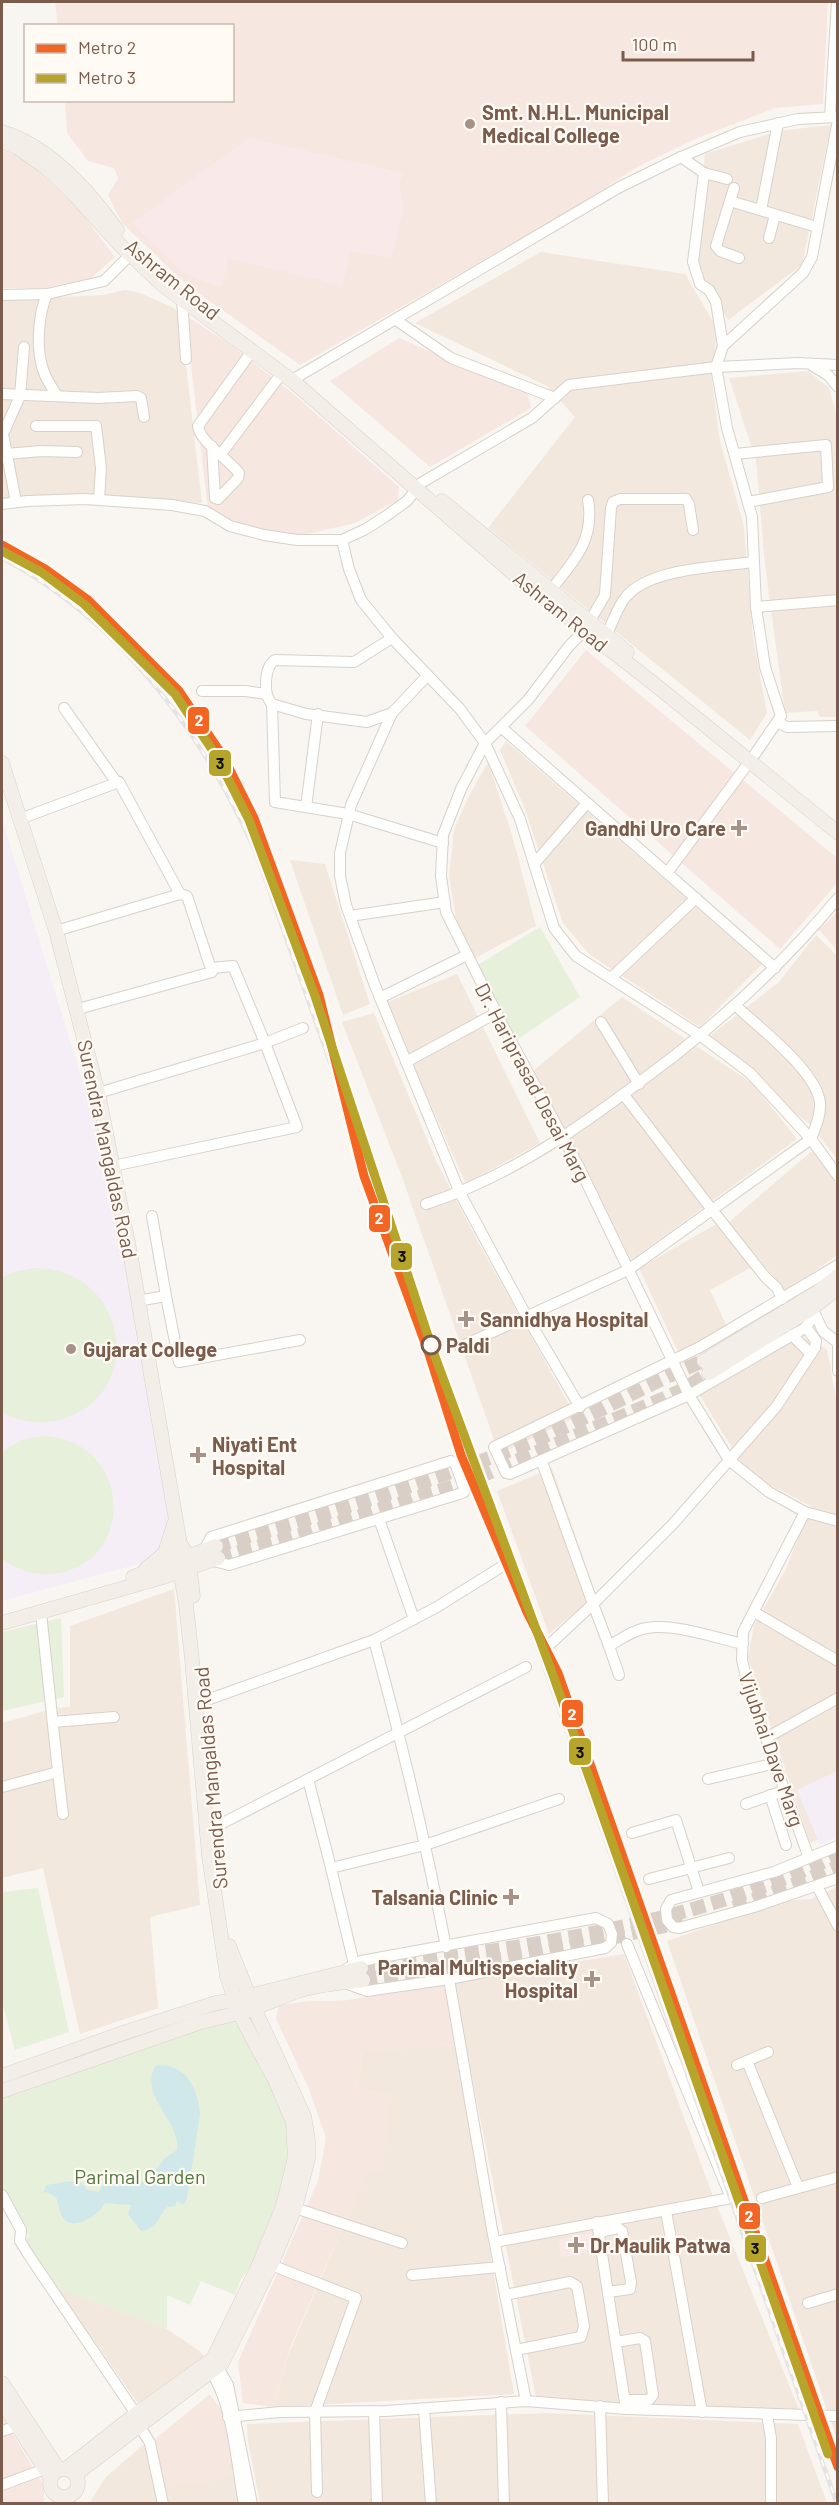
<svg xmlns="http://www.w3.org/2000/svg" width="839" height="2505" font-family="Barlow,sans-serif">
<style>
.residential{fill:#f2e8de}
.commercial{fill:#f6e8e1}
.education{fill:#f6eef6}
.medical{fill:#fae9e9}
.green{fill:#e7f0db}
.water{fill:#d0e8ea}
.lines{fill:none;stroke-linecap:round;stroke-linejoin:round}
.major-tunnel{stroke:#d9cfc7;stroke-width:14;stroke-dasharray:14 7;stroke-linecap:butt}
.minor-casing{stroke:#d7d1cb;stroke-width:12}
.major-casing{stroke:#dad1cc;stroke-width:15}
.minor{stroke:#fefefd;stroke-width:10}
.major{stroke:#f3eee8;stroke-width:14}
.rail-casing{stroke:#e6e3e7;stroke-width:4.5}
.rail{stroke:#fffaf3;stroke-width:2;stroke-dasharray:7;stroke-linecap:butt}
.metro-1-casing{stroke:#fffaf3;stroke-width:14}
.metro-2-casing{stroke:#fffaf3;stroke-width:14}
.metro-1{stroke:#f26522;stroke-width:9}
.metro-2{stroke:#b6a52a;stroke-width:9}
.poi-dot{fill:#a69286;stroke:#fffaf3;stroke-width:2}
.stop-dot{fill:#fffaf3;stroke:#7a5c4d;stroke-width:3}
.labels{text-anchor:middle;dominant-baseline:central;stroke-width:4.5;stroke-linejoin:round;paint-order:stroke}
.poi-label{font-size:20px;font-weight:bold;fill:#7a5c4d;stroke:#fffaf3;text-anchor:start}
.street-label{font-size:20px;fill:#7a5c4d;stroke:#fffaf3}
.stop-label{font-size:20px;font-weight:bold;fill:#7a5c4d;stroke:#fffaf3;text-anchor:start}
.park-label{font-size:20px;fill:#537a41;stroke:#fffaf3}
.line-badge{stroke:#fffaf3;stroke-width:2}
.badge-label{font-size:16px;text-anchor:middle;font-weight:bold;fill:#fff}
.pale-badge-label{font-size:16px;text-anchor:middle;font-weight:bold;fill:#111}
</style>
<rect width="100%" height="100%" fill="#f9f5f0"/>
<!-- residential -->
<g class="residential">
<polygon points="831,125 802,265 728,320 700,272 695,254 705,154 778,131"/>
<polygon points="541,252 685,274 718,330 711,374 720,441 744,526 753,638 767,713 750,740 488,528 575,417 547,386 415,323"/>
<polygon points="125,290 140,293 172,307 180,314 202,503 126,496 2,500 2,300 102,295"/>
<polygon points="808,371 829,388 838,419 837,717 820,717 817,711 785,713 765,565 756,460 729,378"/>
<polygon points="506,741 762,964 700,1027 589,954 563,923 525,809 500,750"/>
<polygon points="488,762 512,835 536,926 473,959 456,918 449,877 454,830 468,798"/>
<polygon points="290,860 325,864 370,1004 343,1015"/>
<polygon points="816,935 837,956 837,1159 811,1125 794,1113 768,1086 710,1036 779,982"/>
<polygon points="457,974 540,1143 466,1184 385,1003"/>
<polygon points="622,997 752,1083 797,1139 631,1260 533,1071"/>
<polygon points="374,1013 436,1161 478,1242 576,1417 499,1454 402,1177 342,1022"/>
<polygon points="813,1150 837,1185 837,1255 787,1292 728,1223"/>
<polygon points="722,1221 752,1267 710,1290 728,1329 680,1356 639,1268"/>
<polygon points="787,1322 806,1339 827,1349 838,1411 838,1832 810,1843 748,1658 754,1626 785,1571 811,1506 766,1483 740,1461 697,1391"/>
<polygon points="552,1468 596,1595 549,1634 497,1491"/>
<polygon points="174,1589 200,1905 150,1917 158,2008 80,2034 43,1868 2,1878 2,1723 56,1708 70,1707 70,1626"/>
<polygon points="837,1887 837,2439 667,1941 783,1901 811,1899"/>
<polygon points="624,1954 711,2191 800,2412 538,2407 453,1982"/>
<polygon points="455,2045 514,2394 274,2407 289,2353 368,2169 381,2173 391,2094 357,2089 363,2051"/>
<polygon points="57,2288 167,2329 198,2350 209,2361 144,2412"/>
<polygon points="546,2413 798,2424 827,2503 260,2503 248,2441 247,2424"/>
<polygon points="154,2440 240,2476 243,2504 89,2504 106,2477 142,2446"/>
</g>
<!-- commercial -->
<g class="commercial">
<polygon points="55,2 828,2 823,104 775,108 700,137 639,166 564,214 300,365 187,285 122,223 108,195 118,178 114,168 88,161 67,133 65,101 232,100 232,26 58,25"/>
<polygon points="2,151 21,156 77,207 115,257 91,278 45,288 2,288"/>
<polygon points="185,315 228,343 290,391 399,487 398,500 355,523 303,535 244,526 208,509"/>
<polygon points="399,338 528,394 531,408 430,467 330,381"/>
<polygon points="586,650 837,858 837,883 780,949 525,726"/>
<polygon points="837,912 837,950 819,930"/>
<polygon points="444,1985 455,2045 363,2052 357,2089 392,2094 381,2174 368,2170 290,2348 274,2407 243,2403 238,2362 318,2181 326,2138 309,2089 276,2019 279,2005 310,2001 341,2001"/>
<polygon points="210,2394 226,2417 240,2476 167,2488 154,2440"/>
<polygon points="2,2417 44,2485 44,2503 2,2503"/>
</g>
<!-- education -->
<g class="education">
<polygon points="2,819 108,1165 176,1552 168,1556 2,1601"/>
<polygon points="837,1771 837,1837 820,1845 797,1790"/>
</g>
<!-- medical -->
<g class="medical">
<polygon points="249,138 403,173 400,186 403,210 392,258 351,251 342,285 228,258 222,287 185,274 132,223"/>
<polygon points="591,2232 594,2250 561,2258 559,2240"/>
</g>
<!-- green -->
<g class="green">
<polygon points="540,927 580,997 515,1041 476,966"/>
<path d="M34,1268c93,-1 115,127 26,152 -20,5 -41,2 -58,-8v-134l12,-6z"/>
<path d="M41,1436c90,1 99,127 12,138 -18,2 -37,-4 -51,-15v-107l19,-12z"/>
<polygon points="61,1618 64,1697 2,1711 2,1632"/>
<polygon points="38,1888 69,2032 15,2050 2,2002 2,1892"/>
<polygon points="231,2022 238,2024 287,2109 293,2162 254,2261 240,2281 235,2295 201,2281 190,2305 167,2295 167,2329 57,2288 47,2276 25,2241 29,2236 2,2189 2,2096 191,2030"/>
</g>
<!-- water -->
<path class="water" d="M163,2065c26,3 35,26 37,49l-13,85 -4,6 -6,-4 -2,5 -8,1c-9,11 -10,22 -26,24l-13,-17 3,-9 -26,-2c-5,10 -28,28 -40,17 -6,-6 -6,-15 -9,-23l-9,-5 -4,1 3,-8 32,-5 10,10 10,2 7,-9c14,-2 27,0 42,-2l18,-23 12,-8c4,-30 -38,-52 -22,-84z"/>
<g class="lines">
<!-- major-tunnel -->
<g class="major-tunnel">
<path d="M216,1546c106,-31 212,-63 315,-104 59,-24 114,-58 173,-81"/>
<polyline points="218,1558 310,1532 467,1482 665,1398 684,1389 709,1373"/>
<polyline points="734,1908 838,1867"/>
<path d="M361,1968c161,-20 329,-42 477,-113"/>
<polyline points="363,1980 547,1952 683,1922"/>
</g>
<!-- minor casing -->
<g class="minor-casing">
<g id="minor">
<polyline points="830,117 837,2"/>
<polyline points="681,157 704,173 693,262 700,284 709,290 716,302 723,346"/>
<polyline points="704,173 727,179"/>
<polyline points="734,188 716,246 720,251 739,258"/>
<polyline points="730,201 817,227"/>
<polyline points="761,210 778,123"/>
<polyline points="769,238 775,215"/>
<path d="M47,294c-9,21 -12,58 -2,81 3,7 8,14 12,21"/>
<polyline points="2,295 47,294 104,281 134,251"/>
<polyline points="182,299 186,359"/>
<polyline points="396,320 451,358 555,398"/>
<polyline points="813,366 828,375 838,387"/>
<polyline points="292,380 618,188 681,157 740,132 798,119 838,117"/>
<polyline points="2,394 98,398 137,396 141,398 144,417"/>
<polyline points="36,426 96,426 101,468 99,499"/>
<path d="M212,446l3,52 3,1 20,-21 1,-5c-10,-13 -40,-32 -41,-47l54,-75"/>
<polyline points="6,454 41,451 77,452"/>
<polyline points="221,454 282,373"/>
<polyline points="735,454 826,445 828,487 748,502"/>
<polyline points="16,502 3,434 20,396 24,347"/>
<polyline points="2,504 27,501 85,499 172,505 205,511 230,526 264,535 297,540 342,540 366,529 386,516 407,501 421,483 532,418 569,385 716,367 798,363 838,365"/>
<polyline points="693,530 689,504 686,499 620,499 613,502 611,508 605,595 584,631 569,646 528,700 485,743 461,789 443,835 441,876 446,912 503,1026 579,1167 689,1395 729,1460 769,1492 805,1512"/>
<polyline points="342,540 349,569 361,600 392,638 460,709 485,743 520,819 554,928 576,956 701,1036 750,1073 811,1139 838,1176"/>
<path d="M550,591c24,-30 45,-51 38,-91"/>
<polyline points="756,607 838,600"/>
<path d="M606,636c6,-12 11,-28 19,-38 23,-30 93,-31 129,-36"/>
<path d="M392,638l-38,24 -79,-2c-11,7 -12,35 -3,44l34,10 61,8 25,-9"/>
<polyline points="427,676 392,713 351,805 340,853 340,876 346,905 374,983 460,1193 527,1317 580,1407"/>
<polyline points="202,691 245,691 266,694"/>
<polyline points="272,704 275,802 348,814 443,843"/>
<polyline points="64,708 117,783"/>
<polyline points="777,722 787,727 838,726"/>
<polyline points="502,728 775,968"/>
<polyline points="755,754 781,716 765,667 756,607 752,517 727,428 716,367 723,346 803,273 812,257 838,120"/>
<polyline points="306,807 318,714"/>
<polyline points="20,819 119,782 180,894"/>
<polyline points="534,864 587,803"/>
<polyline points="667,873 750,761"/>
<polyline points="350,916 445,902"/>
<polyline points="56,931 180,894 187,896 212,972 78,1009"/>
<polyline points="211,968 233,966 265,1043 303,1028"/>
<polyline points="611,978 696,898"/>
<polyline points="380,998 467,955"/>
<polyline points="601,1022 639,1084"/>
<polyline points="406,1062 496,1013"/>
<polyline points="98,1093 265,1043 297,1127 113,1166"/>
<polyline points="624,1095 713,1211 766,1278 777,1288 782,1299"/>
<path d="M426,1204c93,-30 171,-89 248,-148 60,-47 115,-99 164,-158"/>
<polyline points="152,1216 166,1296"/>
<polyline points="137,1301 166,1296 179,1362 300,1340"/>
<polyline points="812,1308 823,1331 838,1343"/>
<polyline points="809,1310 810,1321 805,1328 689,1395 510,1474 506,1473 494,1447 700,1347 838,1265"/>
<polyline points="792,1335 811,1354 815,1348 816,1341 806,1327"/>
<polyline points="838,1339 838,1371"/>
<path d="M460,1347l168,-77 183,-131c4,-11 10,-23 9,-36 -3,-32 -62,-76 -85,-98"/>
<polyline points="542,1462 593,1604 549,1645"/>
<polyline points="379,1519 414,1619"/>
<polyline points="204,1550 211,1537 451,1461 455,1463 464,1488 464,1492 459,1494 229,1565 210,1560"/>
<polyline points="754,1612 838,1661"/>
<path d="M374,1640c28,102 52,204 72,307"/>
<path d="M743,1644c-27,-6 -69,-21 -96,-16 -14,2 -26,11 -38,18l-16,-42 79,-79 104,-118 35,-53"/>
<polyline points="609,1646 619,1675"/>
<polyline points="196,1704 374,1640 437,1607 501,1567"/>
<polyline points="53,1722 114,1717"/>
<polyline points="766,1738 838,1698"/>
<polyline points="58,1772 63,1814"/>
<polyline points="308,1779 331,1868"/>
<polyline points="708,1779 776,1763"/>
<polyline points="2,1787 58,1772 41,1613"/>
<polyline points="770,1795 786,1845"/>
<polyline points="746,1804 786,1790"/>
<polyline points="213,1828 526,1667"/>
<polyline points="632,1833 676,1820 699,1892"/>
<polyline points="838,1846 774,1872 671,1900 666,1909 667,1920 673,1927 679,1928 754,1907 838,1878"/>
<polyline points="809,1858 751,1697 742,1660 743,1632 805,1512 838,1521"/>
<polyline points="649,1879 729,1858"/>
<polyline points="817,1886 838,1926"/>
<polyline points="354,1964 331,1868 425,1845 559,1799"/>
<polyline points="449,1979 492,2229 526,2401"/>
<polyline points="345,1983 367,1991 449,1979 605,1948 611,1943 612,1934 608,1924 596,1918 361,1961 348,1968"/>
<polyline points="747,2061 798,2187"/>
<polyline points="737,2065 768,2052"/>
<polyline points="2,2195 21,2230 20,2241 28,2254 136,2414"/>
<polyline points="762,2198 838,2177"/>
<polyline points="295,2208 402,2243"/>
<polyline points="666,2211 702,2412"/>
<polyline points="597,2222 626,2409"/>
<polyline points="599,2232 618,2228 622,2231 631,2282 630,2289 608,2292"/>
<polyline points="495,2242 731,2198 627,1944"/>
<polyline points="271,2265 356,2298 315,2412 317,2492"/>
<polyline points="412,2275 500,2267"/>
<polyline points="505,2295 570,2282 577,2286 584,2326 581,2337 516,2350"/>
<polyline points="808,2303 838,2294"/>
<polyline points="616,2342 640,2338 645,2341 653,2395 649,2400 625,2400"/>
<polyline points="215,2362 228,2385 252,2504"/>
<path d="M207,2367c26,30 29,96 37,137"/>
<polyline points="501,2402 504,2504"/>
<polyline points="600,2406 603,2504"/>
<polyline points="424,2409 431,2504"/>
<polyline points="374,2411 377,2504"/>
<polyline points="767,2415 771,2438 771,2504"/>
<polyline points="228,2417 280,2412 386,2411 526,2401 626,2409 838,2416"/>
<polyline points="139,2425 150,2443 163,2504"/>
<polyline points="2,2431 17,2426"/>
<polyline points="2,2485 45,2469"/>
</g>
</g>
<!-- major casing -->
<g class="major-casing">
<g id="major">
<path d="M2,132c46,14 87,59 115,98"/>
<polyline points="2,142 17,147 44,166 71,191 121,246 164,286 294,382 522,581 653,683 838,833"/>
<polyline points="442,501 627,652"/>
<polyline points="2,763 56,931 98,1093 131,1258 180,1544 178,1559 186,1604 192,1660 209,1856 227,1976 235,2000 216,2003 117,2035 2,2076"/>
<polyline points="704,1361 818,1292 838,1276"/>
<polyline points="709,1373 812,1308 838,1288"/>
<polyline points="180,1544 188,1556 193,1596"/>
<polyline points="146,1569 165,1553 174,1524"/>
<polyline points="133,1577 216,1546"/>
<polyline points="2,1623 163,1577 218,1558"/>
<polyline points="229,1946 249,1996 361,1968"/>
<polyline points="2,2091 201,2022 239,2013 275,2080 293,2122 295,2157 283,2206 258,2267 213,2359 136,2414 66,2469"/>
<polyline points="2,2383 59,2470"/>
<polyline points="2,2402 51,2478"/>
<circle cx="64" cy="2483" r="14"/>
<path d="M76,2474l146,-111 49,-98 24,-57 13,-49v-19l-4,-24 -50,-108 -5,-12 -14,4 4,13c21,-6 41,-16 62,-23 20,-6 42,-7 62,-10"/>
</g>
</g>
<!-- minor -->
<use href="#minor" class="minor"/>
<!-- major -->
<use href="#major" class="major"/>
<!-- rail casing -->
<g class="rail-casing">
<path id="rail" d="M2,558c118,63 201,174 254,295l344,971 237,680"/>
</g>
<!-- rail -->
<use href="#rail" class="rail"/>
<!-- metro-1 casing -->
<g class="metro-1-casing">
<polyline id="metro-1" points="2,545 45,569 88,600 179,691 223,756 254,818 319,995 364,1176 429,1354 461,1455 527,1612 558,1673 838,2467"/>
</g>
<!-- metro-2 casing -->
<g class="metro-2-casing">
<polyline id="metro-2" points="2,551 41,572 84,604 175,694 217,757 249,820 315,996 433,1351 553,1675 828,2454"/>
</g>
<!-- metro-1 -->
<use href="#metro-1" class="metro-1"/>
<!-- metro-2 -->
<use href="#metro-2" class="metro-2"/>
</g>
<!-- markers -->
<g class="poi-dot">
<circle cx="470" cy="124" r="6"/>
<path d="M736 819h6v6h6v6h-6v6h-6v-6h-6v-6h6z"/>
<path d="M463 1310h6v6h6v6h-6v6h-6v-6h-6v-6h6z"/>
<circle cx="71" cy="1349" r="6"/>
<path d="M195 1446h6v6h6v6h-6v6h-6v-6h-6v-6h6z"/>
<path d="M508 1888h6v6h6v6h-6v6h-6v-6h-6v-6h6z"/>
<path d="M589 1970h6v6h6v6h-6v6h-6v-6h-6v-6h6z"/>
<path d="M573 2236h6v6h6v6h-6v6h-6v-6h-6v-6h6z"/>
</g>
<circle class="stop-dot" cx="431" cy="1345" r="9"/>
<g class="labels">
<!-- poi labels -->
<g class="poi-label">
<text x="482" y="112">Smt. N.H.L. Municipal<tspan x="482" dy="23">Medical College</tspan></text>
<text x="726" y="828" text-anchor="end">Gandhi Uro Care</text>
<text x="480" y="1319">Sannidhya Hospital</text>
<text x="83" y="1349">Gujarat College</text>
<text x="212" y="1444">Niyati Ent<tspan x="212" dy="23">Hospital</tspan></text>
<text x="498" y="1897" text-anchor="end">Talsania Clinic</text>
<text x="578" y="1967" text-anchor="end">Parimal Multispeciality<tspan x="578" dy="23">Hospital</tspan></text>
<text x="590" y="2245">Dr.Maulik Patwa</text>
</g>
<!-- street labels -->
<g class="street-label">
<text transform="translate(173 279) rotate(39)">Ashram Road</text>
<text transform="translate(561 611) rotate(39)">Ashram Road</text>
<text transform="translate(533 1082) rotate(62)">Dr. Hariprasad Desai Marg</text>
<text transform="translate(108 1149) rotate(78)">Surendra Mangaldas Road</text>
<text transform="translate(772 1749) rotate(71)">Vijubhai Dave Marg</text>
<text transform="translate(210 1778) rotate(-95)">Surendra Mangaldas Road</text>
</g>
<!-- stop labels -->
<g class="stop-label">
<text x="446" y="1345">Paldi</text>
</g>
<!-- park labels -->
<g class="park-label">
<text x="140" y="2176">Parimal Garden</text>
</g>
</g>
<g class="line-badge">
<rect x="187" y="706" width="23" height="29" rx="6" fill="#f26522"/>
<rect x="208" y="749" width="24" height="28" rx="6" fill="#b6a52a"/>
<rect x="368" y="1204" width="23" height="29" rx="6" fill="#f26522"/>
<rect x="390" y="1242" width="23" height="29" rx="6" fill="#b6a52a"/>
<rect x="561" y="1699" width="23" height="29" rx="6" fill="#f26522"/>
<rect x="568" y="1737" width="24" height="29" rx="6" fill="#b6a52a"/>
<rect x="738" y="2202" width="23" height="28" rx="6" fill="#f26522"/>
<rect x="744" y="2234" width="23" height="29" rx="6" fill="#b6a52a"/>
</g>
<g class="badge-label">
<text x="199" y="726">2</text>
<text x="379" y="1224">2</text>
<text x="572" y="1720">2</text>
<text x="749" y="2222">2</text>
</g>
<g class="pale-badge-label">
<text x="220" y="769">3</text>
<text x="402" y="1262">3</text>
<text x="580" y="1758">3</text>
<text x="755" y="2254">3</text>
</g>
<!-- border -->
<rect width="839" height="2505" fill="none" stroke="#7a5c4d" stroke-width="6"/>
<!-- legend -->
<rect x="24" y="24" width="210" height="78" fill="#fffaf3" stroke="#cabbb1" stroke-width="1.5"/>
<rect x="36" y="44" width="30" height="9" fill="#f26522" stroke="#cabbb1" stroke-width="1.5"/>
<text x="78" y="54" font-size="18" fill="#7a5c4d">Metro 2</text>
<rect x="36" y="74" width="30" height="9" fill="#b6a52a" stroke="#cabbb1" stroke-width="1.5"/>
<text x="78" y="84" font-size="18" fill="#7a5c4d">Metro 3</text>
<!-- scale -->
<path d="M623 51v9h130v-9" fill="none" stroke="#7a5c4d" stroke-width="3"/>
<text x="632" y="51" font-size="18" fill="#7a5c4d" stroke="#fffaf3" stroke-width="4.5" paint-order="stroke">100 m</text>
</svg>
